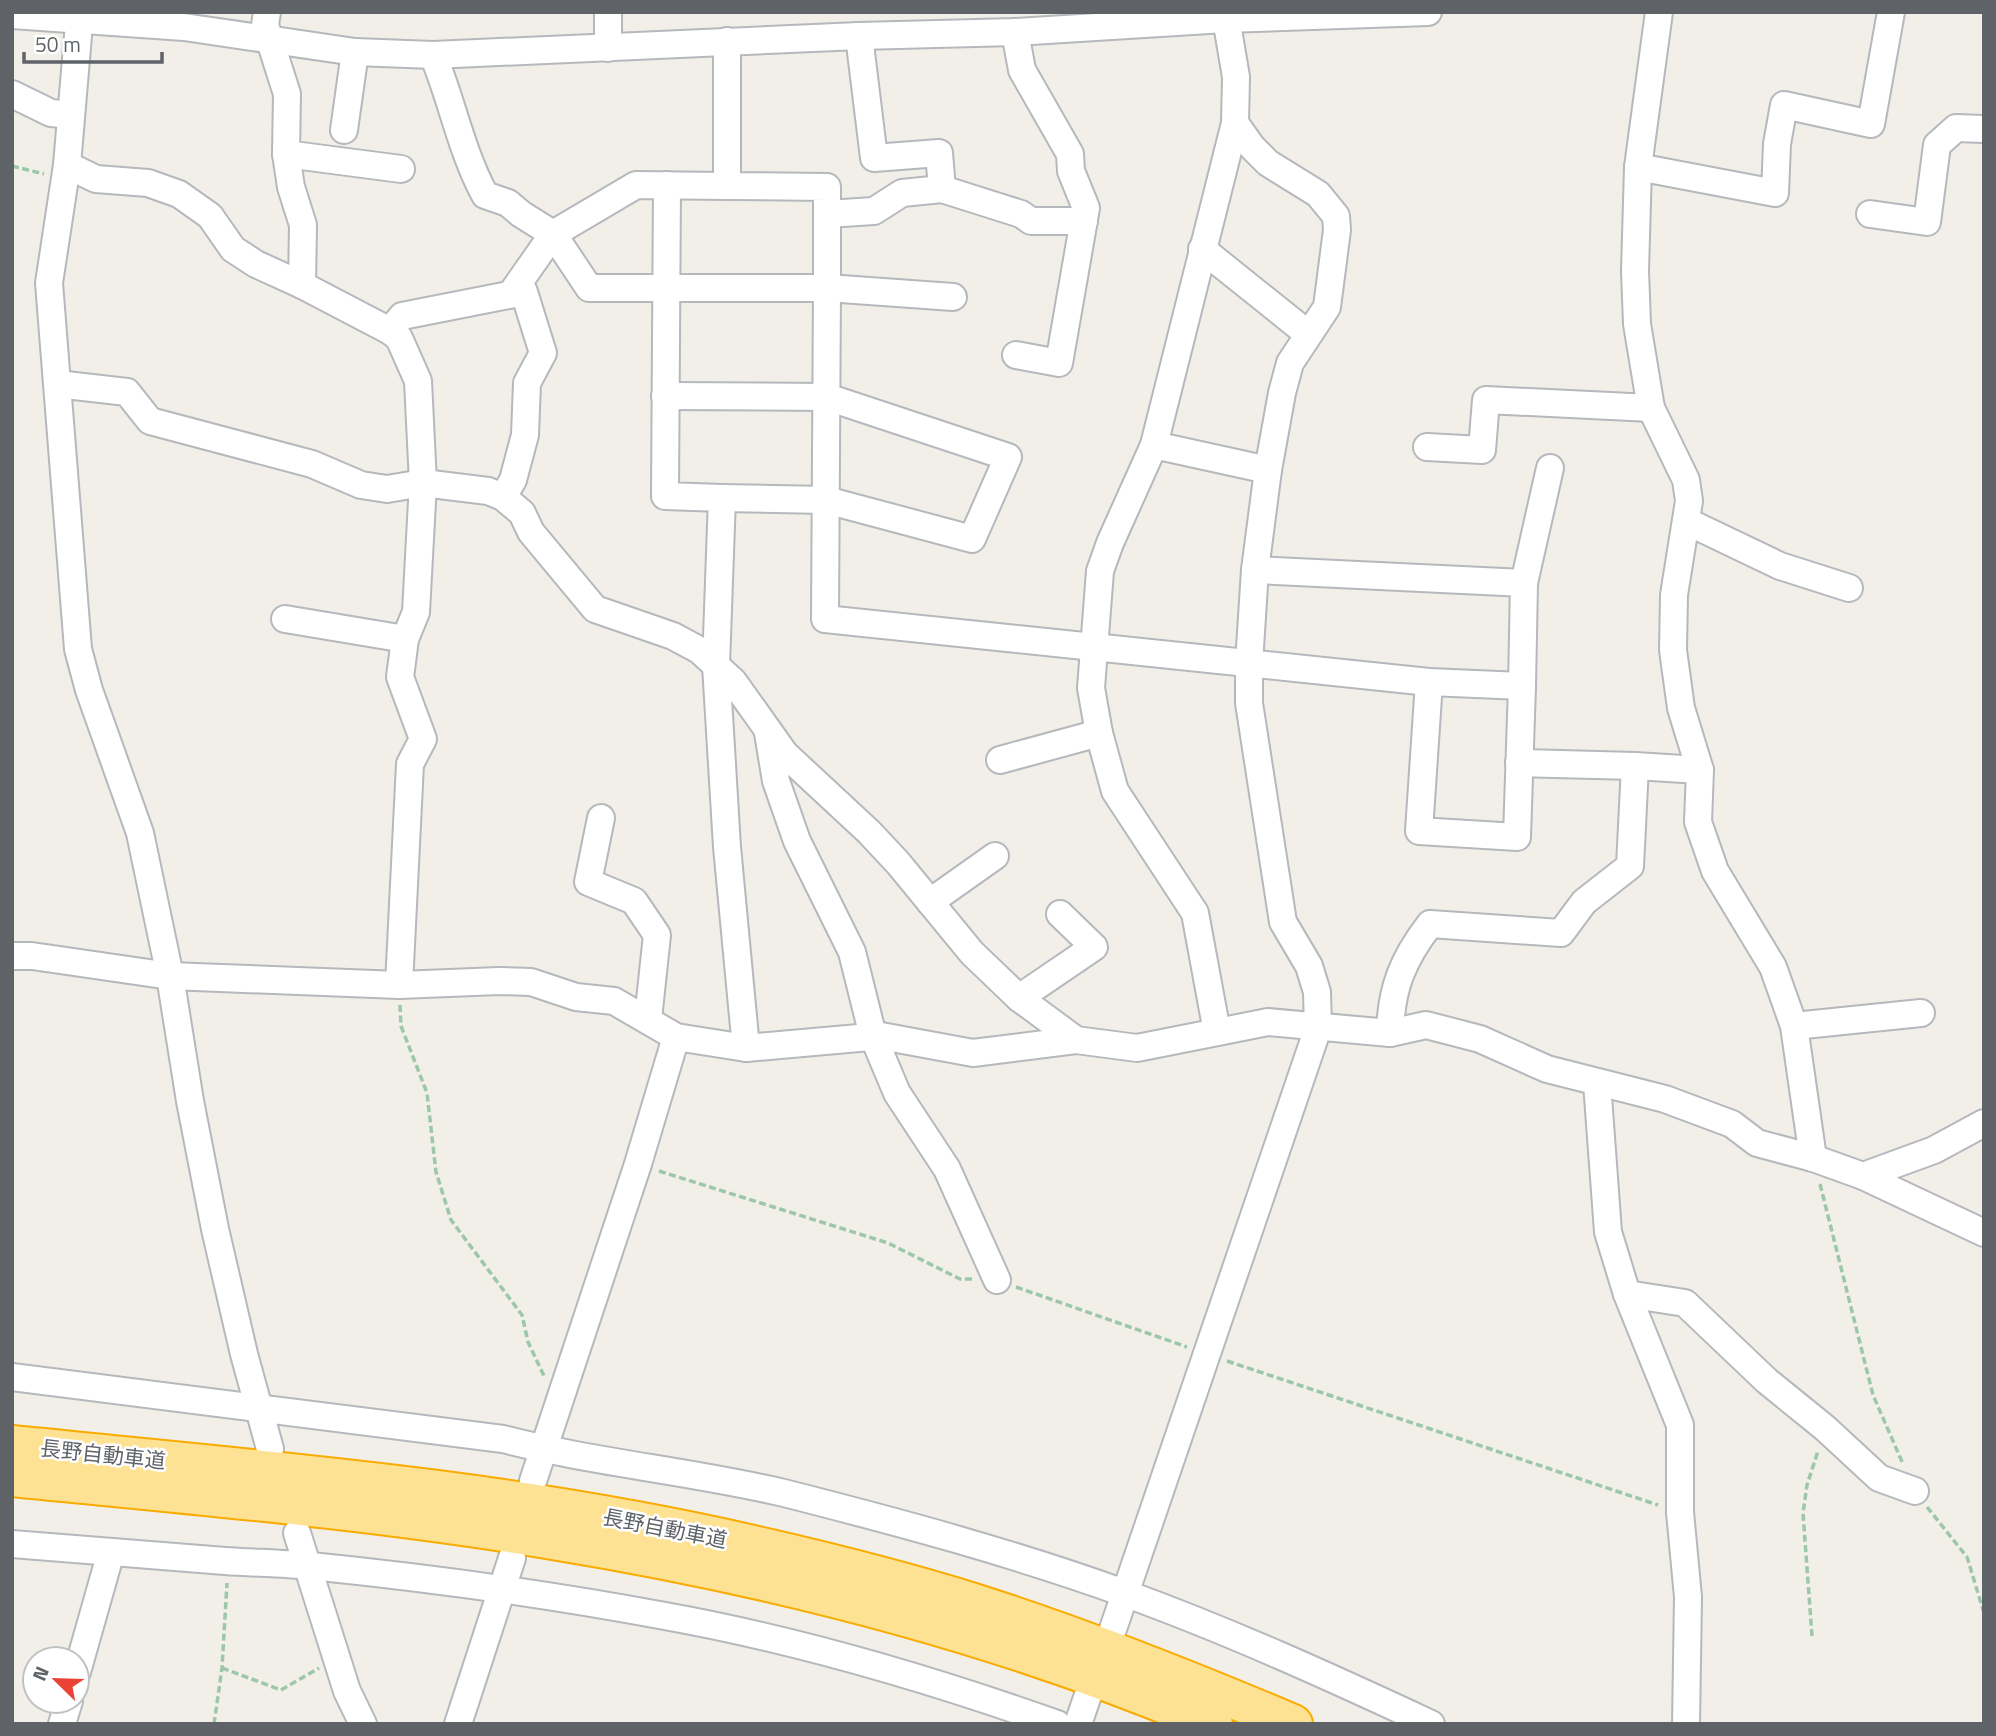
<svg xmlns="http://www.w3.org/2000/svg" width="1996" height="1736" font-family="'Titillium Web','Noto Sans JP',sans-serif">
<style>
.lines{fill:none;stroke-linecap:round;stroke-linejoin:round}
.minor-casing{stroke:#b5b8bc;stroke-width:30}
.highway-casing{stroke:#f9ab00;stroke-width:42}
.path{stroke:#9cc7a9;stroke-width:3.5;stroke-dasharray:7 3.5;stroke-linecap:butt}
.minor{stroke:#fff;stroke-width:26}
.highway{stroke:#fde293;stroke-width:38}
.labels{text-anchor:middle;dominant-baseline:central;stroke-width:5;stroke-linejoin:round;paint-order:stroke}
.street-label{font-size:21px;fill:#5f6368;stroke:#fff}
</style>
<rect width="100%" height="100%" fill="#f1efe8"/>
<g class="lines">
<!-- minor casing -->
<g class="minor-casing">
<g id="minor">
<polyline points="80,12 67,165 49,283 78,649 89,690 140,833 170,976 190,1101 215,1229 244,1354 270,1449"/>
<polyline points="267,12 265,25 287,94 286,154 291,187 303,225 302,285"/>
<polyline points="1659,12 1638,167 1635,271 1637,324 1651,408 1686,480 1689,501 1674,595 1673,650 1681,708 1700,770 1698,822 1715,871 1773,967 1794,1026 1813,1158"/>
<polyline points="12,15 184,27 355,52 433,55 859,36 1015,32 1225,19 1428,12"/>
<polyline points="1015,32 1022,70 1070,154 1071,171 1086,208 1059,363 1016,355"/>
<polyline points="859,36 874,158 939,153 942,189 1021,214 1031,221 1084,221"/>
<polyline points="608,48 608,12"/>
<path d="M433,55c19,45 28,96 52,140l23,8 13,11 32,20 36,54h238v-101l-100,-1v-145"/>
<polyline points="12,94 51,113 71,115"/>
<polyline points="344,130 355,52"/>
<polyline points="286,154 401,169"/>
<polyline points="67,165 96,179 148,183 179,194 210,216 233,249 256,264 302,285 390,331 399,338 418,381 423,483 416,612 405,639 400,677 423,739 410,764 399,985"/>
<polyline points="1638,167 1775,193 1777,144 1784,105 1871,124 1891,12"/>
<polyline points="667,185 665,496 722,498 716,665 727,847 746,1048"/>
<polyline points="827,214 874,211 902,193 942,189"/>
<polyline points="1870,214 1927,222 1937,145 1956,128 1984,129"/>
<polyline points="1202,249 1308,334"/>
<polyline points="511,294 553,234 636,185 727,186"/>
<polyline points="953,297 827,288 825,619 1429,682 1522,686 1524,583 1255,570"/>
<polyline points="390,331 402,316 524,292 543,353 527,383 525,435 513,480 503,497"/>
<polyline points="57,384 127,392 150,421 312,464 361,485 387,489 423,483 488,491 503,497 522,513 531,532 595,609 673,636 699,650 733,681 785,754 869,832 898,863 972,953 1019,998 1076,1040"/>
<polyline points="665,396 827,397 1008,457 972,539 826,500 722,498"/>
<polyline points="1154,445 1268,470"/>
<polyline points="1427,447 1482,450 1486,400 1651,408"/>
<polyline points="1686,521 1780,566 1849,588"/>
<polyline points="1524,583 1550,468"/>
<polyline points="285,619 405,639"/>
<polyline points="1429,682 1419,831 1517,837 1522,686"/>
<polyline points="768,733 776,781 797,841 852,952 873,1036 897,1093 947,1169 997,1280"/>
<polyline points="1000,760 1099,733"/>
<polyline points="1519,763 1635,766 1700,770"/>
<polyline points="601,818 588,882 634,901 657,935 648,1019"/>
<polyline points="930,902 995,856"/>
<polyline points="12,956 32,956 170,976 399,985 499,981 531,982 576,997 614,1001 676,1037 746,1048 881,1036 973,1053 1076,1040 1137,1048 1268,1022 1390,1033 1426,1025 1480,1039 1547,1069 1665,1099 1732,1124 1757,1143 1813,1158 1863,1176 1984,1233"/>
<polyline points="1019,998 1094,947 1060,914"/>
<polyline points="1794,1026 1921,1013"/>
<polyline points="1217,1032 1195,913 1115,791 1099,733 1091,688 1100,571 1110,543 1154,445 1235,123"/>
<path d="M1390,1033c1,-45 13,-74 40,-109l131,9 23,-31 46,-36 5,-100"/>
<polyline points="1597,1083 1608,1232 1627,1294 1680,1425 1680,1512 1688,1597 1686,1724"/>
<polyline points="1863,1176 1934,1150 1984,1123"/>
<polyline points="1627,1294 1685,1303 1767,1381 1825,1428 1879,1478 1915,1491"/>
<path d="M12,1377l491,62c92,24 188,32 281,54 114,29 229,60 340,100 105,38 206,84 307,131"/>
<polyline points="533,1481 638,1164 676,1037"/>
<polyline points="297,1533 347,1691 363,1724"/>
<path d="M12,1544c71,6 142,12 213,17 29,2 57,2 86,5 118,12 237,28 354,50 133,24 265,63 392,108"/>
<polyline points="1113,1629 1318,1028 1317,992 1309,966 1283,922 1249,703 1249,663 1255,570 1268,470 1282,393 1290,363 1327,307 1337,230 1336,216 1318,194 1268,163 1252,147 1235,123 1236,77 1225,12"/>
<polyline points="77,1672 111,1552"/>
<polyline points="62,1724 69,1701"/>
<polyline points="458,1724 512,1558"/>
<polyline points="1078,1724 1088,1695"/>
</g>
</g>
<!-- highway casing -->
<g class="highway-casing">
<g id="highway">
<path d="M12,1445c248,25 498,44 741,100 75,17 151,36 224,59 107,34 212,76 316,120"/>
<path d="M12,1477c181,18 362,33 541,63 226,37 449,94 660,184"/>
</g>
</g>
<!-- path -->
<g class="path">
<polyline points="12,166 44,174"/>
<polyline points="400,1005 401,1026 427,1093 436,1172 451,1220 522,1315 528,1342 545,1378"/>
<polyline points="659,1171 888,1243 960,1279 975,1279"/>
<polyline points="1820,1184 1873,1395 1903,1464"/>
<polyline points="1016,1287 1187,1347"/>
<polyline points="1227,1361 1658,1505"/>
<polyline points="1927,1507 1967,1557 1984,1613"/>
<polyline points="1812,1636 1803,1513 1807,1485 1818,1451"/>
<polyline points="222,1668 281,1690 319,1668"/>
<polyline points="214,1724 222,1668 227,1583"/>
</g>
<!-- minor -->
<use href="#minor" class="minor"/>
<!-- highway -->
<use href="#highway" class="highway"/>
</g>
<g class="labels">
<!-- street labels -->
<g class="street-label">
<text transform="translate(103 1454) rotate(6)">長野自動車道</text>
<text transform="translate(665 1528) rotate(11)">長野自動車道</text>
</g>
</g>
<!-- border -->
<rect width="1996" height="1736" fill="none" stroke="#5f6368" stroke-width="28"/>
<!-- north arrow -->
<g transform="translate(56 1680) rotate(293)"><circle r="33" fill="#ffffff" stroke="#bfc1c3" stroke-width="2"/>
<path d="M0-5L12 26L0 18L-12 26Z" fill="#ea4335"/>
<text y="-10" font-size="19" font-weight="bold" text-anchor="middle" fill="#5f6368">N</text>
</g>
<!-- scale -->
<path d="M24 52v10h138v-10" fill="none" stroke="#5f6368" stroke-width="3.5"/>
<text x="35" y="52" font-size="21" fill="#5f6368" stroke="#ffffff" stroke-width="5" paint-order="stroke">50 m</text>
</svg>
